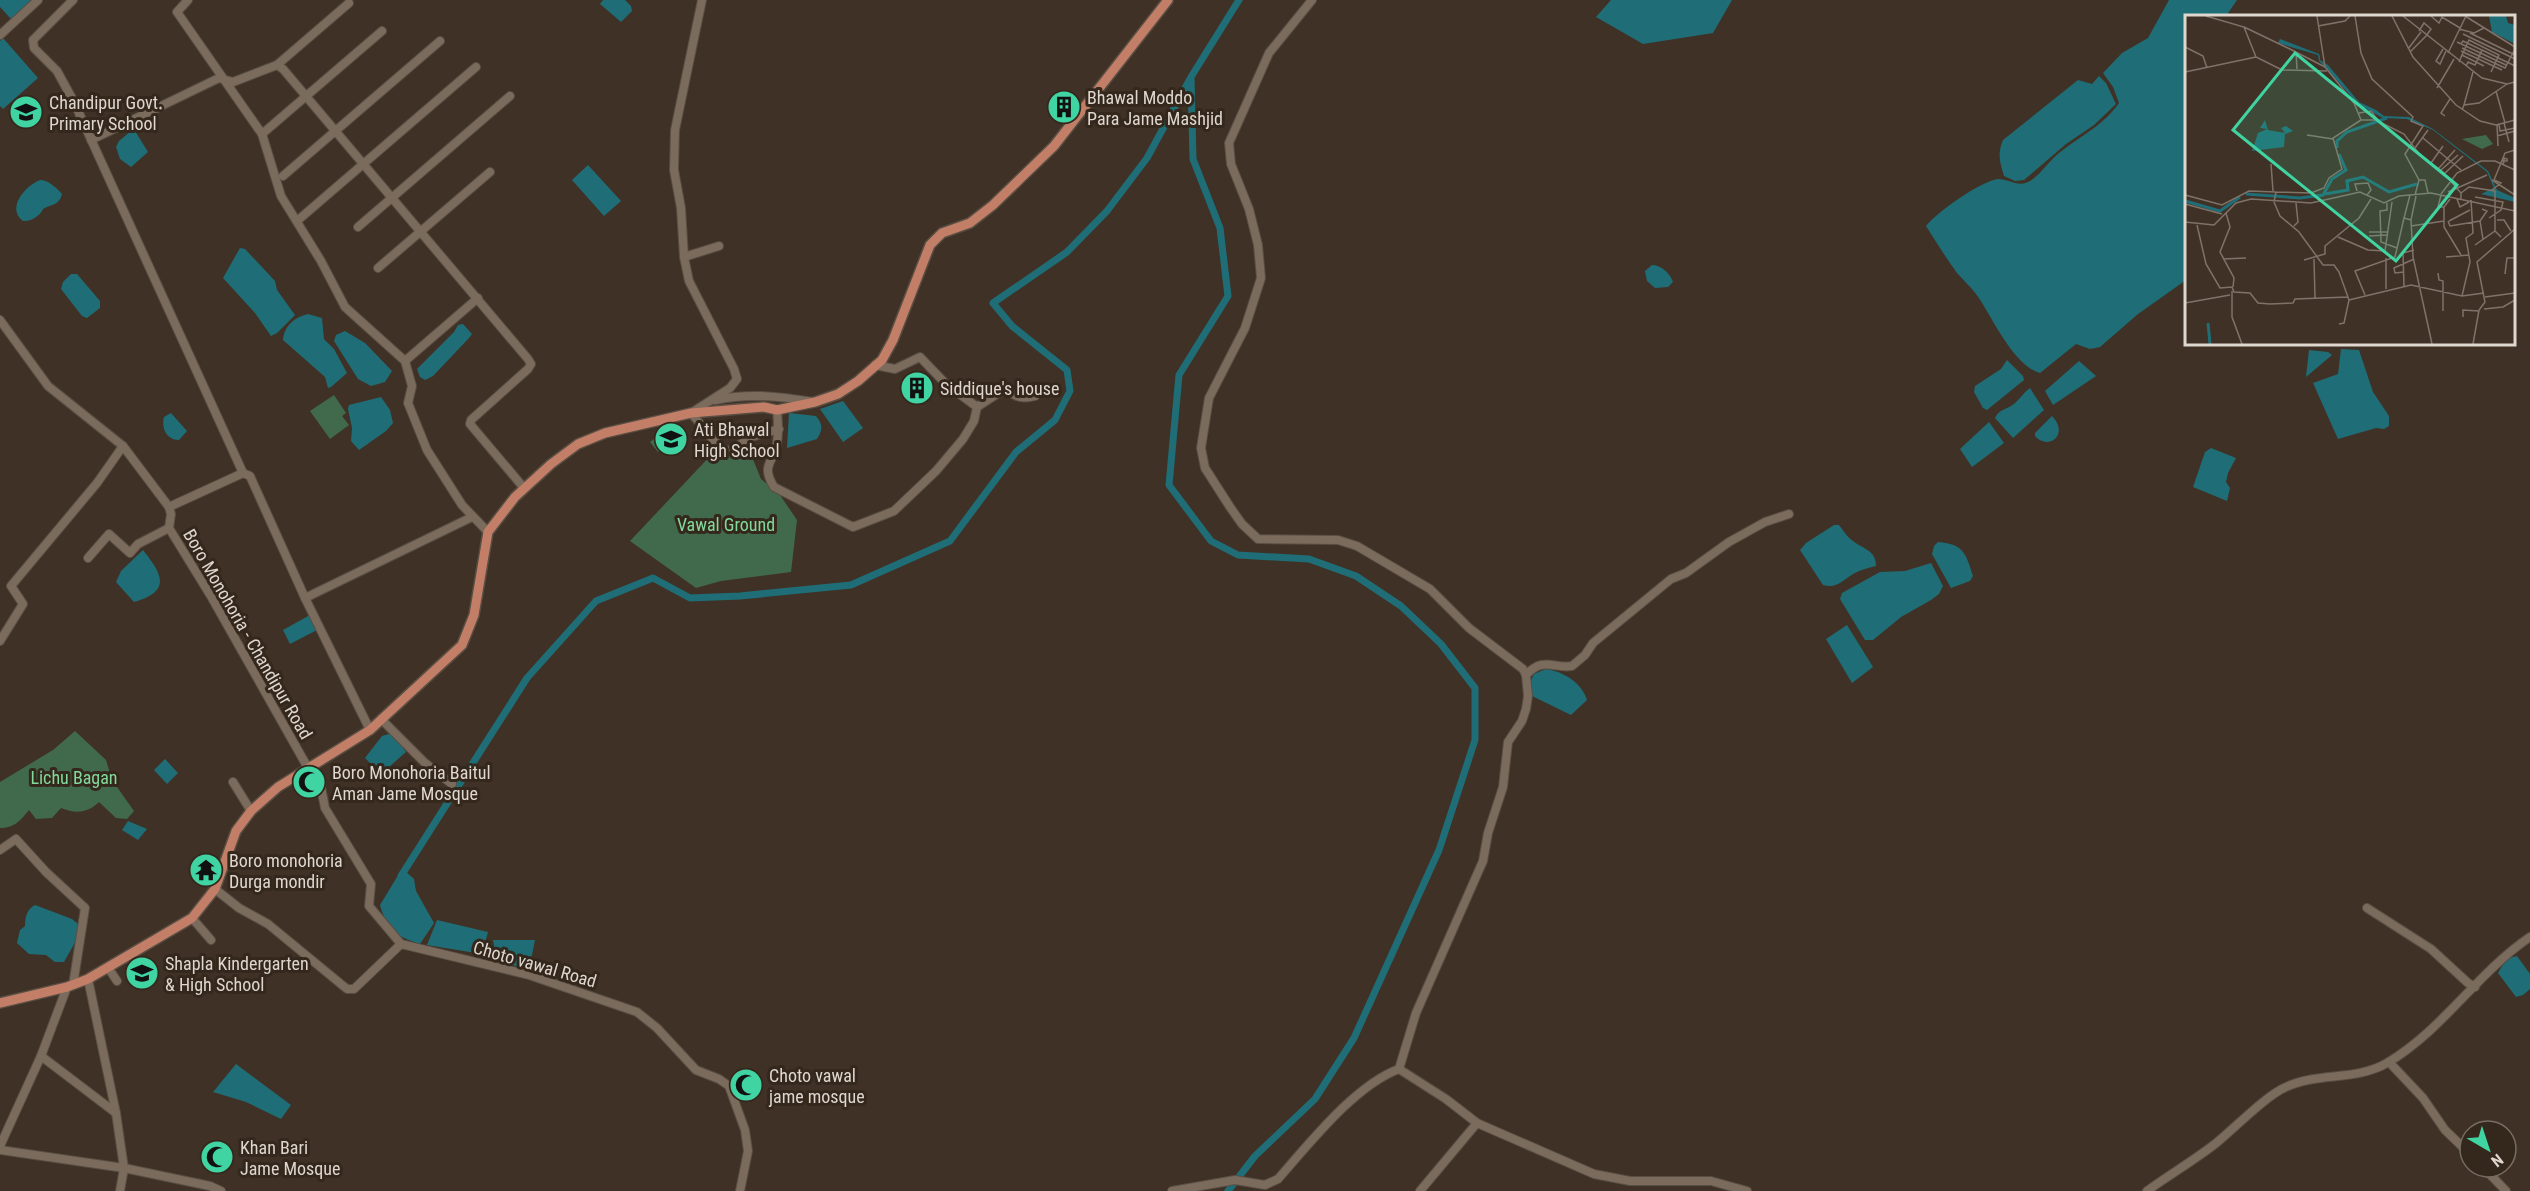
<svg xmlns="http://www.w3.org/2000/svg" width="2530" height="1191" font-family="'Roboto Condensed',sans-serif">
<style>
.green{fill:#416a4d}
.water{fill:#1f6e77}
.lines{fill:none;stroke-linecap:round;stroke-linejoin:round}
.canal{stroke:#1f6e77;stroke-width:7}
.minor-casing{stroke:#594e43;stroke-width:10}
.major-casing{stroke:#594e43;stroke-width:12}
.minor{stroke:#7a6b5d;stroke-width:8}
.major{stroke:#c27e67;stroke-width:9}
.labels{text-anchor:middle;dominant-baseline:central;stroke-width:6;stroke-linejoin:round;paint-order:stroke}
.poi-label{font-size:18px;fill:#dfd7cf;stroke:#34271b;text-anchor:start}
.park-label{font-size:18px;fill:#81d99b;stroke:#34271b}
.street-label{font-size:18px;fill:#dfd7cf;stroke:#34271b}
.inset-river{fill:none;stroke:#1f6e77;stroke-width:3}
.inset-road{fill:none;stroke:#7f7369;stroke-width:1.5}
.view{fill:#40d4a2;fill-opacity:0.15;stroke:#40d4a2;stroke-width:3}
.inset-edge{fill:none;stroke:#dfd7cf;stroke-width:3}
</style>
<rect width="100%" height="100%" fill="#3f3125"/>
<!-- green -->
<g class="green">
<polygon points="334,395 346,413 342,416 349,425 330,439 310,411"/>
<polygon points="671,425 679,436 658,452 650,442"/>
<polygon points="731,451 750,452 761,479 780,495 797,520 791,572 721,581 696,588 630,541 713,453"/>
<path d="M75,731l31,29 6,20 22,31 -7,8 -11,-1 -17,-16c-11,11 -23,12 -38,6l-9,10 -16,1 -7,-9c-9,11 -15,18 -29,18v-46l53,-32z"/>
</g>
<!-- water -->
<g class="water">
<polygon points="0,0 33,0 12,20 0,7"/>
<polygon points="603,0 625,0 631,6 632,11 621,22 600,4"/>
<polygon points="1611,0 1732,0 1713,33 1643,44 1596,17"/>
<path d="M2169,0h68l-11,16h-40v264l-48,34 -38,33 -10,2 -14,-5 -31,25 -5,4c-27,-7 -49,-59 -64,-79 -6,-8 -13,-14 -19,-21 -11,-15 -21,-31 -31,-47 11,-14 55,-45 72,-47 11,0 21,9 32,2 9,-5 20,-21 29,-28 21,-17 44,-27 60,-50l-6,-16 -10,-14 19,-20 26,-15z"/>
<polygon points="3,38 38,78 3,109 0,106 0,41"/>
<path d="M2099,76l7,7 10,21 -22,21 -28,19 -42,36 -9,1 -11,-5c-4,-14 -7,-22 -1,-36l75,-60 14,4z"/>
<polygon points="131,131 135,131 148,152 131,167 120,159 116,147 119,141"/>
<polygon points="588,165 621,201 604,216 572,180"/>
<path d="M40,180c8,0 17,8 22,14 -3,12 -11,10 -19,15 -3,7 -13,13 -20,12 -17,-13 2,-35 17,-41z"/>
<polygon points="240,248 245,249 275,281 277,290 295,315 277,333 271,336 255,313 223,278"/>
<path d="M1652,265c9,0 18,8 21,17l-5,5 -13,1 -8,-7 -2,-10z"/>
<polygon points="71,274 77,274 100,301 100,308 87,318 82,316 61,289 63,282"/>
<path d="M308,314l14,4 2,21 10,10 13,24 -16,14 -3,1 -3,-11 -42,-37c1,-14 12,-23 25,-26z"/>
<polygon points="463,324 472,334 469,338 433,376 425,380 420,377 417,369 454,332 458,325"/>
<polygon points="345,331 365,343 392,371 385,382 371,386 358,379 334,341 336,335"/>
<polygon points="2341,349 2359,350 2373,392 2389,416 2389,426 2384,429 2376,428 2338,439 2313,383 2338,374"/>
<polygon points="2309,350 2328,352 2332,355 2306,377"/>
<polygon points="2007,360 2023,376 2024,380 1987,410 1983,408 1974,392 1975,386 2001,369"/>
<polygon points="2079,361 2096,376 2053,405 2045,391"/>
<path d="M2030,388l14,22 -31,28 -18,-20c4,-8 9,-8 16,-12 7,-4 12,-13 19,-18z"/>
<polygon points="381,397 390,410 393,423 386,431 359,450 351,441 352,428 348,409 349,405"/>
<polygon points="843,401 863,428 843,442 820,409"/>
<path d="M171,413l16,18 -8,9c-12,0 -18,-11 -15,-23z"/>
<path d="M789,413l27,3c7,9 7,13 1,23l-30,9z"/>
<path d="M2052,416c18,19 -4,35 -17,20v-3z"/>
<polygon points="1989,422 2004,443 1972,467 1960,449"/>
<polygon points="2211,448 2236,458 2228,473 2226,482 2230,488 2227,501 2193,487 2205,452"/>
<path d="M1834,525h5c4,5 8,12 14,16 10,8 23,9 23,25 -8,2 -16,4 -23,8 -10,6 -16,15 -30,11l-23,-35 6,-7z"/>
<path d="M1938,542c26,2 28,12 35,34l-3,5 -19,7 -19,-34 2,-8z"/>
<path d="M143,550c18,23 30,41 -9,52l-18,-20 5,-11z"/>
<polygon points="1931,563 1943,586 1939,594 1931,600 1901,617 1873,640 1865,640 1840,599 1842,593 1880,572 1905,571"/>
<polygon points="310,615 317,630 290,644 283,630"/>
<polygon points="1847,625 1873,667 1852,683 1826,639"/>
<path d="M1546,669c18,3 35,13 41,31l-16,15 -41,-20 -1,-10 5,-11z"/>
<polygon points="392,733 406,752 381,774 365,758 382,736"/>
<polygon points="165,759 178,773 167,784 154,770"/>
<polygon points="128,821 147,829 138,840 122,830"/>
<path d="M404,870l10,9 2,12 18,32 -14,21c-25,-9 -32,-11 -40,-39l17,-28z"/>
<path d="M35,905l37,14 6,5 -1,15 -13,23h-9l-9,-7 -17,-1 -12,-11 3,-13 5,-4c0,-9 2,-17 10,-21z"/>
<polygon points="437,920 488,932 482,954 427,945"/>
<polygon points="493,940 535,940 529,970 497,960"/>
<polygon points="2517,956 2530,974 2530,989 2523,995 2516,997 2498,973 2506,959"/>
<polygon points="236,1064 291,1105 281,1119 246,1102 213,1092"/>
</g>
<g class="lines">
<!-- canal -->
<g class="canal">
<polyline points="401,876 527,678 596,601 653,578 690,598 740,596 851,585 950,541 1016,452 1055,420 1070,391 1067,370 1012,326 993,303 1067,252 1107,211 1147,158 1190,79"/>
<polyline points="1228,1191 1255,1156 1315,1099 1354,1038 1439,850 1475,740 1475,688 1441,644 1401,606 1356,576 1309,559 1238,555 1211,541 1169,485 1179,375 1228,296 1220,228 1193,159 1191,77 1239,0"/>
</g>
<!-- minor casing -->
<g class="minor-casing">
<g id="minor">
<polyline points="73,0 33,40 34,48 57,71 74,102 243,473"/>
<polyline points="188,0 177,12 262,134 281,196 321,261 345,307 405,361 412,386 408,403 427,450 462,505 488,532"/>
<polyline points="702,0 675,130 674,170 681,208 684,257 689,281 734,369 737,379 730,388 691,413 723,451 732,450 751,437 779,429"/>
<polyline points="1312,0 1269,53 1229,143 1231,164 1249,209 1258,245 1261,278 1245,328 1209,398 1201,448 1205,468 1230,507 1242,524 1258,539 1338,540 1357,546 1430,589 1469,628 1523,669 1526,675 1528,696 1526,709 1522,721 1508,742 1503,787 1488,833 1483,861 1416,1013 1399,1069"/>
<polyline points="0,35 38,0"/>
<polyline points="277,65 349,3"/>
<polyline points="262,134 382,31"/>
<polyline points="91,140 219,78 233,82 277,65 283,69 528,359 531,364 528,369 471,420 470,424 524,488"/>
<polyline points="283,176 440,41"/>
<polyline points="297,221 476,67"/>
<polyline points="358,227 510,96"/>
<polyline points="684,257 719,246"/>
<polyline points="378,268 490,172"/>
<polyline points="0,320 48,386 123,446 169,507 171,514 169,528 212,598 308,768"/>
<polyline points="405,361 478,298"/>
<path d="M715,400c33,-7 65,-4 98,2"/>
<path d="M977,407l23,-15 7,-2c10,8 16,9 28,6"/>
<path d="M777,410c1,11 2,22 0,33 -3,20 -17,21 -3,44l79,40 41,-16 42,-40 27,-32 11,-18 3,-14 -32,-24 -25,-26 -25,12 -20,-4"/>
<polyline points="169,507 243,473 250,476 305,598 370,730"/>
<polyline points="88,558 109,534 130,553 138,544 169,528"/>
<polyline points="305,598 472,517"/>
<polyline points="0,641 23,604 11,586 97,483 123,446"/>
<path d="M1526,675c18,-19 27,-6 46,-9l13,-11 8,-12 78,-64 15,-6 43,-31 36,-20 24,-8"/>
<polyline points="381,719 425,763 452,784"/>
<polyline points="312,765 319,777 325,808 371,884 369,906 401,944 529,975 637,1012 657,1028 696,1070 719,1079 729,1086 745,1130 748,1151 740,1191"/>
<polyline points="233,782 251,811"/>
<polyline points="0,850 16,839 46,872 85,908 73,985"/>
<polyline points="215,889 239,908 268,924 347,989 354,989 401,944"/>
<polyline points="2367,908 2431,949 2468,983 2475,987"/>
<polyline points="192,918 211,940"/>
<polyline points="109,969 117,981"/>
<polyline points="88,979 116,1113 124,1168 120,1191"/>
<polyline points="67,987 41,1056 116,1113"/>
<polyline points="2389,1062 2423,1098 2445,1130 2470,1154"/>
<polyline points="0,1146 41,1056"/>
<polyline points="0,1150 124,1168 210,1186 221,1191"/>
<polyline points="2483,1167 2506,1191"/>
<path d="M1172,1191l63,-11 30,5 13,-6c31,-35 77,-94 121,-110l47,30 31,24 117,51 36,7h81l36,10"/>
<polyline points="1420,1191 1477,1123"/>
<path d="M2147,1191c22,-16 46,-30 68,-47 19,-15 50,-48 71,-57 32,-15 70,-6 101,-24 56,-33 90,-90 143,-126"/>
</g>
</g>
<!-- major casing -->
<g class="major-casing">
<polyline id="major" points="0,1003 67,987 88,979 192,918 215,889 236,831 251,811 278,787 370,730 462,645 474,615 488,532 515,497 551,464 578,444 605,433 691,413 764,407 777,410 815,402 838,394 858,381 882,360 893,340 930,245 942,233 970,223 993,205 1054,146 1168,0"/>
</g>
<!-- minor -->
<use href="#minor" class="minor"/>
<!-- major -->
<use href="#major" class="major"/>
</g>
<!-- icons -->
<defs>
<g id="building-disc" transform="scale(1.725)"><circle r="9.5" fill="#40d4a2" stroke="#34271b"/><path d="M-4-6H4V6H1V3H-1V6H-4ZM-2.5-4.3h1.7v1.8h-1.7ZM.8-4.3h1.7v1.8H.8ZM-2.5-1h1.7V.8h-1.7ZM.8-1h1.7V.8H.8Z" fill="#111"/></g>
<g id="school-disc" transform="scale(1.725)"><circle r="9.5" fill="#40d4a2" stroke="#34271b"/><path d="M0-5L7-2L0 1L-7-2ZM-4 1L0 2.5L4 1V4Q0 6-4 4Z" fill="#111"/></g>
<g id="mosque-disc" transform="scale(1.725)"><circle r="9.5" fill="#40d4a2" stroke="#34271b"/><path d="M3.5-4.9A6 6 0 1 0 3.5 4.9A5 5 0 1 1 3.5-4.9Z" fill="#111"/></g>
<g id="temple-disc" transform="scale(1.725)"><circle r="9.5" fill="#40d4a2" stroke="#34271b"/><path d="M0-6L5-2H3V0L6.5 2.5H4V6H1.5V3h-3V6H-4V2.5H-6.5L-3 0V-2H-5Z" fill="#111"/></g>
</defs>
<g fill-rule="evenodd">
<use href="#building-disc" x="1064" y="107"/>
<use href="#school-disc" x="26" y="112"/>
<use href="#building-disc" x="917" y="388"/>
<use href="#school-disc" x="671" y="439"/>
<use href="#mosque-disc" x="309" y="782"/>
<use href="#temple-disc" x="206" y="870"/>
<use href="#school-disc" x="142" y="973"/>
<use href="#mosque-disc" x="746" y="1085"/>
<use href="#mosque-disc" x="217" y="1157"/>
</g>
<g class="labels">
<!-- poi labels -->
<g class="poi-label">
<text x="1087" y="97">Bhawal Moddo<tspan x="1087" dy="21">Para Jame Mashjid</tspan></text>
<text x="49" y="102">Chandipur Govt.<tspan x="49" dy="21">Primary School</tspan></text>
<text x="940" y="388">Siddique's house</text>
<text x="694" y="429">Ati Bhawal<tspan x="694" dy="21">High School</tspan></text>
<text x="332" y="772">Boro Monohoria Baitul<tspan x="332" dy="21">Aman Jame Mosque</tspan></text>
<text x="229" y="860">Boro monohoria<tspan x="229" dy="21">Durga mondir</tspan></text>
<text x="165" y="963">Shapla Kindergarten<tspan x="165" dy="21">&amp; High School</tspan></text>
<text x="769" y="1075">Choto vawal<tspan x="769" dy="21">jame mosque</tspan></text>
<text x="240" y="1147">Khan Bari<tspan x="240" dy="21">Jame Mosque</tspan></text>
</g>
<!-- park labels -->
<g class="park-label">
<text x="726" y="524">Vawal Ground</text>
<text x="74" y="777">Lichu Bagan</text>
</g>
<!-- street labels -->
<g class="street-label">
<text transform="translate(248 634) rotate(60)">Boro Monohoria - Chandipur Road</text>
<text transform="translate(535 964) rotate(16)">Choto vawal Road</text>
</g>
</g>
<!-- overview -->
<g transform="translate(2185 15)">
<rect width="330" height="330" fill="#3f3125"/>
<path d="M301,120l7,9 -11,5 -20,-10z" fill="#416a4d"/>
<path d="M304,1h17l2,7 7,2v19l-23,-12zM95,24l39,15 1,3v3l8,5 31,37 17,8 8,6 25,1 24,12 55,42 9,19 18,8v4l-34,-8 13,-6 -7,-16 -54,-42 -26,-11 -24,-1 -24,-13 -40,-44 -1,-6 -40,-12zM80,105l3,10 17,3 -4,-5 5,-2 7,5 -8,3 -1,13 -32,4 6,-18 9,-4 -7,-1z" fill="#1f6e77"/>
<path class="inset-river" d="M152,133v-7l10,-9 40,-14M61,179l54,4 23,-3 9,-16 14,-9 -7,-16M140,179l23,-4 -1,-9 16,-4 26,15 28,-8M0,186l35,10 20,-14M23,308l2,21"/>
<path class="inset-road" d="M21,1l38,11 12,30 26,13 45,1M132,1l8,51 29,36 7,17h15l28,14 16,21 22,16 19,22v6M170,1l6,37 11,26 41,38 -2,4 12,5 -18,28 14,26 -4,15M207,1l21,41 43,48 24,16 16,4 19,-5M218,1l79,62 25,6 8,-2M246,1l8,7 3,-6 18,11M280,1l50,31M133,11l27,-5 5,-5M59,12l52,25M274,14l15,4 10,-5M234,16l5,-8 7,6 -5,7M285,18l45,22M278,19l52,25M272,27l49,23M276,29l2,-3 19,9 -7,15 -7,-3 -2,4M0,32l18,9 4,12M277,33l43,20 9,-17M223,34l13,-17M258,34l-7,12 4,3 6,-13M297,35l33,16M276,36l41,19M225,37l16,-16M263,38l18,-37M277,40l7,-15 30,15 -8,17M274,47l3,-7 22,11M112,54l-1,-17 29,15M0,57l71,-15M252,73l17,-29M311,76l9,32M279,90l9,-33M277,95l2,-5 15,-2 28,-19M174,98l12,-2 6,8M260,101l-4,-3 9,-14M319,108l5,19M312,109l1,22M314,109l1,7 15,-3M122,120l26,4M312,121l18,-5M238,123l38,32M230,133l13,-18M316,146h6v-2l-3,-1v3l-1,4M246,148l12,-17M86,149l2,27M254,153l16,-18M256,155l17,-15M259,159l19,-18M234,165h6l3,13M307,165l23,15M309,165l11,-27 10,-3M307,175l9,-7 -7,-3M172,176l-2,-7 13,-1 3,7 -4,5M263,177l39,-17M276,178l8,-6 26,4v15M256,179l16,-21 24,-12h14l20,9M0,180l37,10 27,-14 27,1M225,180l-6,23 7,2M256,180l-3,12h6M231,181l-5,24 2,37 19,87M290,182l28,5 -2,8 -12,8M265,184l-6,8v20l17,28M272,184l3,8 9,-5M202,188v7l-7,1 1,31 16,6M0,189l37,10M41,198l4,14 -10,25 14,26 -1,9M312,205h7l7,11M263,206l2,5 30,-5 7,-10 -5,-2M264,206l21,-11M295,206l3,18M0,207l29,3 22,-22 15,-4 60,4 49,-11 24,11 15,-7 32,-3 84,18M12,210l9,39 14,24 12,-1 2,5 16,1 8,10 12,1 23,-1 2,-4 53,-2M109,211l4,-4 -2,-19M226,211l33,-5M310,216v-25M184,217h19M184,221l18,-1M153,222l30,13 17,1 7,-49M290,230l20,-14 6,6M261,242l23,-2M38,244l23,-1M129,244l1,39M119,245l21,-6v-8l34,-28 12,-19M219,257l-9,1 -1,-5 20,-9M253,258l1,7 4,1v30M320,259l2,-16h8M219,271l-1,-33 11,-3M201,274v-31M47,276v26l10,27M180,280l-10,-24 40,-14 9,-39M277,281l8,-34 -4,-24 7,-5 -2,-33M300,282l30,-4M164,285l-10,-28 -5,-7h-11l-24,-33 -19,-16 -6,-14 2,-10 35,1 13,-5 5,-10 13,-9 -9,-31 28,-18M164,285l62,-15 51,11 22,-3M0,288l45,-8M299,294l19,-2 12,-7M278,302v-7l16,1M154,309l5,-1 5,-23M288,329l6,-34 6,-8 -8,-40 38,-33"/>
<path class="view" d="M110,38l162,132 -61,76 -163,-131z"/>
<rect width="330" height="330" class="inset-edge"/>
</g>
<!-- north arrow -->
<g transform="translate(2488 1149) rotate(141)"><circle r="28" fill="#34271b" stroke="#786d63" stroke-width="1.5"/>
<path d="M0-4.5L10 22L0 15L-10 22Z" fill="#40d4a2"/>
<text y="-9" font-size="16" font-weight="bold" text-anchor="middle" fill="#dfd7cf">N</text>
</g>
</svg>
